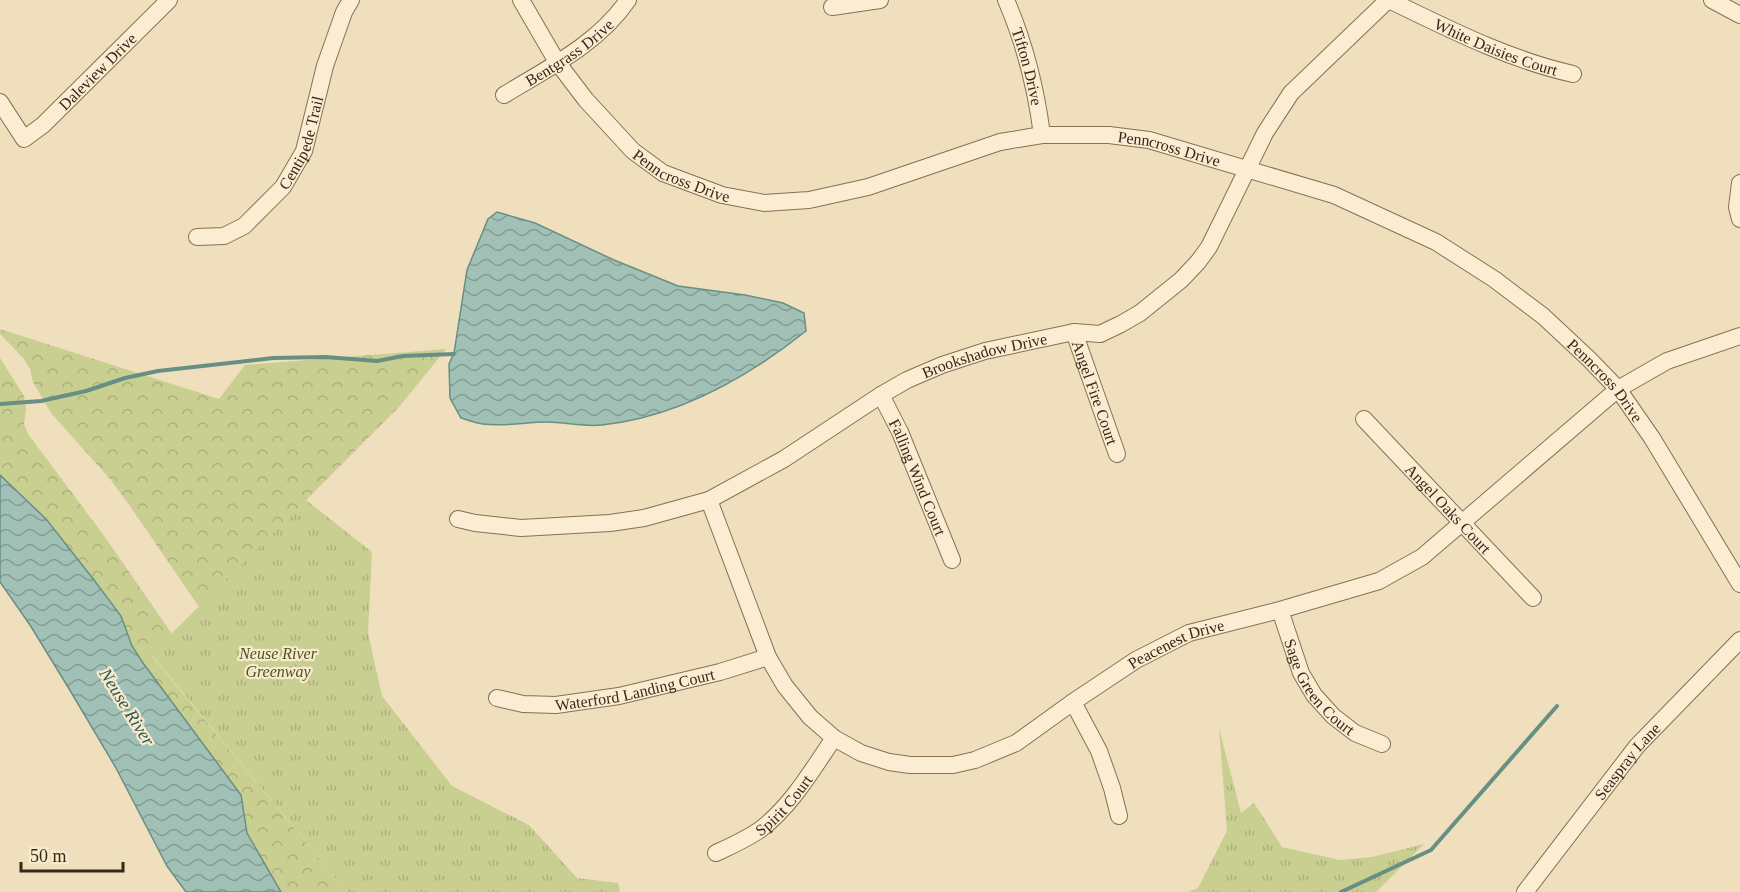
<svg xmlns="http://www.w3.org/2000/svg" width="1740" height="892" font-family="Georgia,serif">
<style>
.forest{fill:url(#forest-crowns)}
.park{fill:url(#park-tufts)}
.water{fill:url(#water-waves);stroke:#688f84;stroke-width:1.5}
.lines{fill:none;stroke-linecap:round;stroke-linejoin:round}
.stream{stroke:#688f84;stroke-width:4}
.minor-casing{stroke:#896f55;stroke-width:18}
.minor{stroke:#fbedd1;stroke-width:16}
.labels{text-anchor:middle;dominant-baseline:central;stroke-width:4.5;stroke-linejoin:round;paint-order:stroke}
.street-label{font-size:16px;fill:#37281b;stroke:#f7eacd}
.park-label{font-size:16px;font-style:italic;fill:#495520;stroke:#f7eacd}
.water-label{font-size:18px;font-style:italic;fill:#295854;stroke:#f7eacd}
</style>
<defs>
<pattern id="forest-crowns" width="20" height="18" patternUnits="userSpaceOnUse" patternTransform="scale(1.5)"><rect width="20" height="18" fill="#c9ce91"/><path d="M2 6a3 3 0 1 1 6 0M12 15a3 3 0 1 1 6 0" fill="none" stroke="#adb17c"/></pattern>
<pattern id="park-tufts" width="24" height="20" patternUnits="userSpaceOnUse" patternTransform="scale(1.5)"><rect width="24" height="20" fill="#c9ce91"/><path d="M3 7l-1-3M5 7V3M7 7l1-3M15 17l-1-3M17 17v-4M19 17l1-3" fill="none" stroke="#adb17c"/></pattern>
<pattern id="water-waves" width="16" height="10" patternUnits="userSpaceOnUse" patternTransform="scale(1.5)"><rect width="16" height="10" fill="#a1c1b7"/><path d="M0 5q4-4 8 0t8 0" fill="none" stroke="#849d94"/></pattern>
</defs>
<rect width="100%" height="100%" fill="#f0dfbd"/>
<!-- forest -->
<g class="forest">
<polygon points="0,329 219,399 245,365 446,349 399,407 199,607 130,506 110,479 51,413 33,382 30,369 24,359 0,334"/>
<polygon points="0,358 24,396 26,409 24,424 28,434 105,537 172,634 151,655 347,892 281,892 247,833 241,795 143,663 132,646 121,616 46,519 0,475"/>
</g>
<!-- park -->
<g class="park">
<polygon points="306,500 372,552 368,633 382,696 452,786 529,825 577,878 618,883 620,892 347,892 151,654"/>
<polygon points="1219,728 1241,813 1254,803 1282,847 1340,860 1372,857 1424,844 1376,892 1188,892 1198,888 1227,831"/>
</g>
<!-- water -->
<g class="water">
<path d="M497,212l38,11 79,37 64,26 67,9 38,8 21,10 2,18c-59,47 -128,86 -204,94 -18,2 -37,-3 -55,-3 -21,0 -43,5 -64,2 -7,-1 -15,-4 -22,-6l-11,-20 -1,-34 5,-11 13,-83 21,-51z"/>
<polygon points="0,475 46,519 94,580 121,616 132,646 143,663 241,795 247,833 281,892 186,892 167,866 116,768 68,687 30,625 0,582"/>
</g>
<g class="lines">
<!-- stream -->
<g class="stream">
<polyline points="0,404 41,401 86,391 125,378 158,371 273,358 326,357 377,361 403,356 454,354"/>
<polyline points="1341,892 1431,850 1557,706"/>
</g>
<!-- minor casing -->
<g class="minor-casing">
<g id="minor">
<path id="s1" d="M521,0l36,62 29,38 47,51 30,22 59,22 42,8 45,-3 59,-13 132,-45 42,-7h67l40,5 185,55 102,47 58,37 49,37 46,43 29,30 34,49 88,146"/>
<path id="s2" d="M1006,0c19,44 30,88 36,135"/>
<path id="s3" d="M1389,0c60,29 118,59 184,74"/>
<polyline points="1712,0 1740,15"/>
<polyline points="832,7 880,0"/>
<path id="s4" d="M504,95c44,-27 94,-51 124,-95"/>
<path id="s5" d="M0,102l24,37 19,-14 126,-125"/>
<polyline points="1740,183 1737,207 1740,219"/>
<path id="s6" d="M197,237l27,-1 20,-10 39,-39 21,-36 21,-85 19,-54 7,-12"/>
<path id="s7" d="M1074,332l43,122"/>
<path id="s8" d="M881,395l19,37 52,128"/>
<path id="s9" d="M1364,419l169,179"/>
<path id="s10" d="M709,500l59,157 17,29 25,31 24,21 27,15 28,9 21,3h43l22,-5 41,-17 57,-41 63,-42 53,-27 91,-23 99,-29 43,-24 196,-168 49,-28 73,-25"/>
<path id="s11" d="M458,519l17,4 46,5 89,-5 34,-5 65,-18 75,-41 97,-64 26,-15 35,-15 43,-14 89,-19 26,2 21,-10 19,-11 41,-33 17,-18 11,-15 56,-114 26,-40 97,-93"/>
<path id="s12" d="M1280,610l21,63 13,22 19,21 22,17 27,11"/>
<path id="s13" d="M497,698l26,6 33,1 63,-9 101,-24 48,-15"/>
<polyline points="1073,702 1099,751 1112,788 1119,816"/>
<path id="s14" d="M716,853c15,-7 31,-14 45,-24 31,-24 51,-59 73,-91"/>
<path id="s15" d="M1525,892l112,-146 103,-106"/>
</g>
</g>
<!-- minor -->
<use href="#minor" class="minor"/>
</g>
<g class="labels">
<!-- street labels -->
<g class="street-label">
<text stroke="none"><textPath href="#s3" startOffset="117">White Daisies Court</textPath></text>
<text stroke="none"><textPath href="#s4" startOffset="78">Bentgrass Drive</textPath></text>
<text stroke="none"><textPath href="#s2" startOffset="70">Tifton Drive</textPath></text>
<text stroke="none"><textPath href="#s5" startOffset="144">Daleview Drive</textPath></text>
<text stroke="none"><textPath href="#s6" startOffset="153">Centipede Trail</textPath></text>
<text stroke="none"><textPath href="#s1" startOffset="748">Penncross Drive</textPath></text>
<text stroke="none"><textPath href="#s1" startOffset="244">Penncross Drive</textPath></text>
<text stroke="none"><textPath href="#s11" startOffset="568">Brookshadow Drive</textPath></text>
<text stroke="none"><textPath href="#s1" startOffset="1252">Penncross Drive</textPath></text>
<text stroke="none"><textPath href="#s7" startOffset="64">Angel Fire Court</textPath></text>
<text stroke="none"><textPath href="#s8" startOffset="90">Falling Wind Court</textPath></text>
<text stroke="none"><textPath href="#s9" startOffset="123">Angel Oaks Court</textPath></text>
<text stroke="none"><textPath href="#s10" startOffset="654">Peacenest Drive</textPath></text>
<text stroke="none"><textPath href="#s12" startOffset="88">Sage Green Court</textPath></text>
<text stroke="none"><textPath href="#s13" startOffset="140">Waterford Landing Court</textPath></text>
<text stroke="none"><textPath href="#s15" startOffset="166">Seaspray Lane</textPath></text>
<text stroke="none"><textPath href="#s14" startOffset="84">Spirit Court</textPath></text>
</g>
<!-- park labels -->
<g class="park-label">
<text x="278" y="653">Neuse River<tspan x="278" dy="18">Greenway</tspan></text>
</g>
<!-- water labels -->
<g class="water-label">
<text transform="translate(127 707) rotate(58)">Neuse River</text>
</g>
</g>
<!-- scale -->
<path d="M21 862v9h102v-9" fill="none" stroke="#37281b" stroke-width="3"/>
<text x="30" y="862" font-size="18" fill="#37281b" stroke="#f7eacd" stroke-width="4.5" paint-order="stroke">50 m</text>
</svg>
